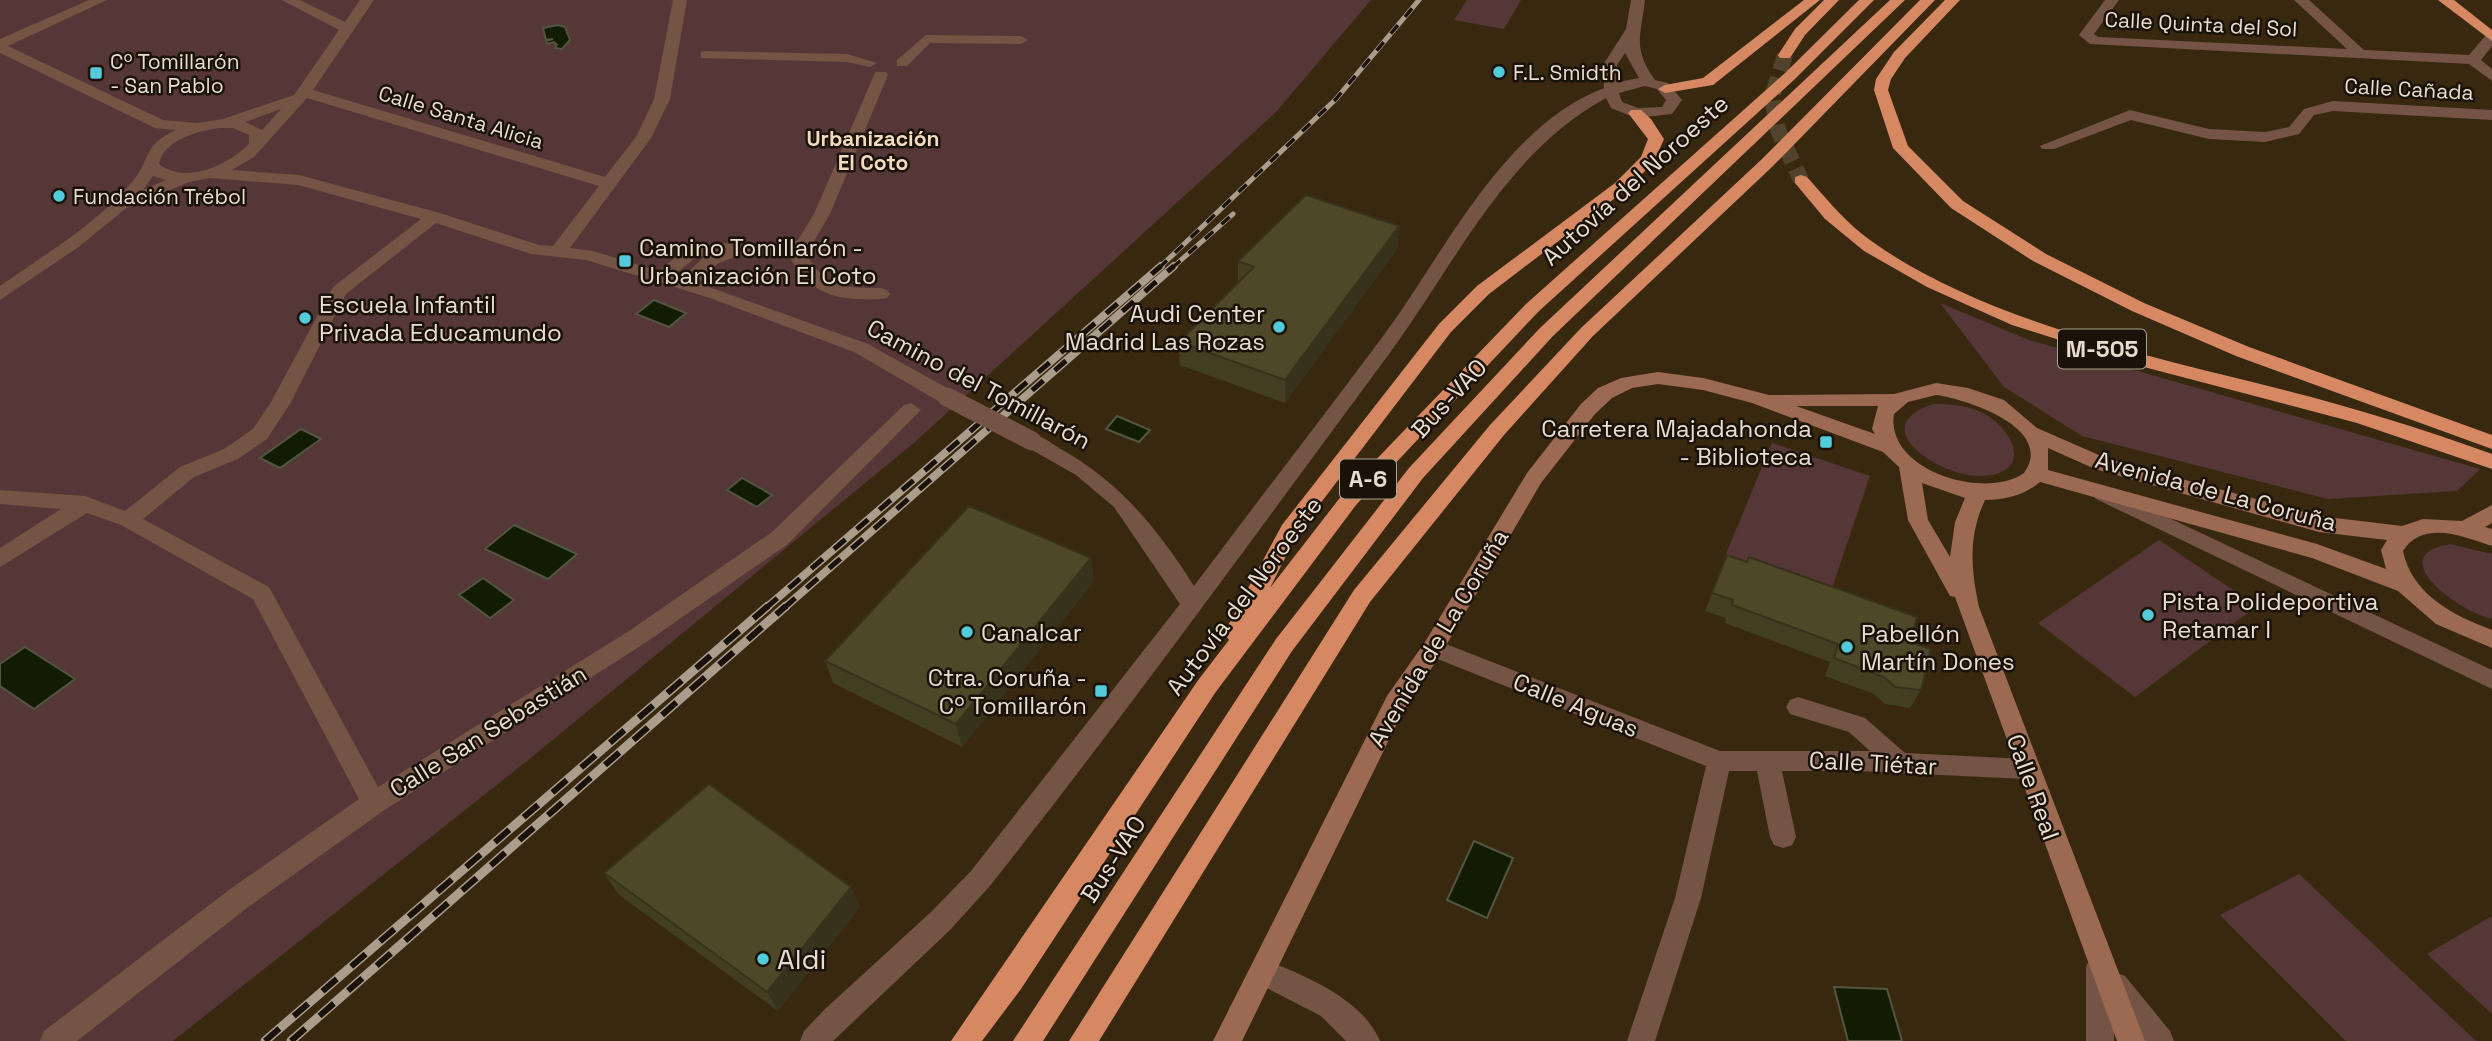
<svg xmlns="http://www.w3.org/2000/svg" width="2492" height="1041" font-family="'Space Grotesk',sans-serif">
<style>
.green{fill:#553737}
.water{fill:#121c02;stroke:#525640;stroke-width:2}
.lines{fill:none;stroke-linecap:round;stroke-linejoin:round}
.highway-tunnel{stroke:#53432d;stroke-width:16;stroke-dasharray:16 8;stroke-linecap:butt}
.street{fill:#745445;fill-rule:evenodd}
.secondary{fill:#9c6952;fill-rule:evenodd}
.highway{fill:#d68863;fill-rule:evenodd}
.rail-far2-casing{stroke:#aa9d8c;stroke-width:5}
.rail-far1-casing{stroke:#aa9d8c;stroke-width:8}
.rail-casing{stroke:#aa9d8c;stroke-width:9}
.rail-far2{stroke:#1a1208;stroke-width:3.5;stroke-dasharray:11;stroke-linecap:butt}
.rail-far1{stroke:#1a1208;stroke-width:5;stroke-dasharray:15;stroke-linecap:butt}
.rail{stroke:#1a1208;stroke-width:6;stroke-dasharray:19;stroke-linecap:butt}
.street-bridge{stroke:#745445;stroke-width:19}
.wall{fill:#433e22}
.shaded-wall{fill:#37321c}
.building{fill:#4e4828;stroke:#37321c;stroke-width:2}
.poi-dot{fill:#53cbda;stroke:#1a1208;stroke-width:2.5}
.labels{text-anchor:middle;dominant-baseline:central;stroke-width:5;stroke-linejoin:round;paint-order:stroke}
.far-street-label{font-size:21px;fill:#e8ddcf;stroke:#1a1208}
.far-poi-label{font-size:21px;fill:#e8ddcf;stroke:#1a1208;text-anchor:start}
.far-neighbourhood-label{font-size:21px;font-weight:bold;fill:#f2dbbf;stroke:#1a1208}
.shield{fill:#1a1208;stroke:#aaa093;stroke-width:2}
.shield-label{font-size:23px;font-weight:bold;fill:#e8ddcf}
.street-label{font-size:24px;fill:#e8ddcf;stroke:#1a1208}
.poi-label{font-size:24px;fill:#e8ddcf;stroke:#1a1208;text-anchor:start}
.near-poi-label{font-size:28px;fill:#e8ddcf;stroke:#1a1208;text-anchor:start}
</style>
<rect width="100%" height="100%" fill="#392810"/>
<!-- green -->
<g class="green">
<polygon points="0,0 1371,0 1276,112 915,442 527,761 173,1041 0,1041"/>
<polygon points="1467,0 1521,0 1504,29 1454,20"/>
<polygon points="1940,303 2029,340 2480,469 2457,491 2328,499 2082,436 2004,387"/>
<path d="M1933,404c16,0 33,1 48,8 35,17 53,64 -2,64 -39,0 -116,-49 -46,-72z"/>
<polygon points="1772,443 1870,476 1828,600 1723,561"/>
<polygon points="2159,540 2257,606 2135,697 2038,623"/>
<path d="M2450,544l42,10v65c-30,-6 -112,-63 -42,-75z"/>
<polygon points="2299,874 2476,1041 2346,1041 2220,915"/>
<polygon points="2492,916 2492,1014 2427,954"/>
</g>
<!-- water -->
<g class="water">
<polygon points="558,25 565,27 570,40 562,49 555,48 557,45 554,42 547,44 546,41 553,39 546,40 543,28"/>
<polygon points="654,300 686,313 669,327 636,314"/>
<polygon points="1117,416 1150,430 1139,442 1106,429"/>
<polygon points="301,429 321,439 280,468 260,458"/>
<polygon points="742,478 772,495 757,507 727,490"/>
<polygon points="514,525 577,554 548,579 485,549"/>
<polygon points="483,578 514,600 490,618 459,595"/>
<polygon points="25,647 75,679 34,709 0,686 0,664"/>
<polygon points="1474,841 1513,858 1487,918 1447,900"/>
<polygon points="1834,987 1887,989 1902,1041 1848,1041"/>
</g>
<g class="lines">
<!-- highway-tunnel -->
<polyline class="highway-tunnel" points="1785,55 1772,97 1778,130 1801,180"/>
<!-- street -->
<g class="street">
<path d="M89,0h18l-99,46 155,74 34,3 26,-4 71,-24 45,-65 -57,-30h18l45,22 15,-22h14l-61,90 292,87 31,-40 18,-38 19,-99h14l-17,99 -19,39 -81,110 23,3 66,20c56,-52 81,-11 139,-31l16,-26 60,-139 2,-3h10l2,3 -58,139 -20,34 -7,2c24,38 35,38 78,38l6,2 3,4 -3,4c-9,2 -18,1 -28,1 -36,-1 -52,-14 -71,-44l-46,-1 -25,10 -19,19 170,61 86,48 3,5 -3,5h-14l-86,-50 -144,-54 -124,-38 -55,-6 -95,-31 -90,71 -56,110 -23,35 -29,20 -44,18 -51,42 126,68 109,200 251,-156 143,-99 132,-127 7,-2 10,7 -133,134 -143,99 -262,168 -136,97 -170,133h-37l4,-10 185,-141 130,-91 -106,-200 -132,-74 -34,-12 -87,54v-19l61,-39 -61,-5v-14l85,6 40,15 55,-44 44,-18 29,-20 18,-27 62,-115 88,-68 -123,-34 -88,-7 -21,4 -64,27 -45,37 -80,54v-14c45,-32 96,-61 132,-104 19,-22 10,-37 44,-52l-21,-2 -155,-75v-14zM307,98l292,88 -46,60 -14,-1 -99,-32 -141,-38 -67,-5 22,-13zM281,109l-19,21 -17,-8zM219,128h14l16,7v9c-21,21 -64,41 -90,20 5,-24 38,-33 60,-36zM153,176l13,4 -23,10zM714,253l-9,3 -23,22 -8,-3 21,-17z"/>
<path d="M1631,0h14c-4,36 -13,48 10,80l13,3 14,17 -10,14 -36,4 -25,-10 -5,-10c-102,56 -150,165 -217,256 -132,178 -262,359 -400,533l-39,43 -117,111h-33l4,-10 20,-21 107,-98 40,-41 209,-267 -66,-97 -38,-32 -51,-29 -3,-5 3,-5c13,-4 23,5 34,12 60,33 99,81 135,138 62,-83 125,-164 187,-247 62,-83 121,-212 223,-251l-1,-23 23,-36zM1625,53l14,25 -20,4 -2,-17zM1645,86l12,3 9,11 -4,7 -24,1 -16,-6 -3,-9z"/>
<polygon points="2105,0 2119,0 2094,34 2098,37 2347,49 2294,0 2309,0 2364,50 2469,55 2487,34 2492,33 2492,46 2481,60 2492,69 2492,81 2469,64 2090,44 2079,35"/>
<polygon points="926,35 1021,36 1028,40 1021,44 930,43 907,66 897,66 897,60"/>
<polygon points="706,51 847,54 877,63 870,67 847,62 701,58 701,52"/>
<polygon points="2333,101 2492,110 2492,120 2333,111 2314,115 2299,134 2265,142 2209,139 2131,120 2054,149 2042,149 2040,146 2130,110 2209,129 2265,132 2289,127 2304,109"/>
<polygon points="2103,487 2492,670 2492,689 2096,499 2093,494 2096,489"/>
<polygon points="1433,639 1720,751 1870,751 1849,732 1790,714 1786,707 1790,700 1798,697 1865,718 1905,753 2026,759 2035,762 2038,769 2035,776 2026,779 1856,771 1782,771 1796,837 1792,845 1783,848 1774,845 1770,837 1757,771 1729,771 1701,898 1655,1041 1627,1041 1675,898 1706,766 1425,654 1422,648 1425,642"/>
<polygon points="2100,954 2110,958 2114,972 2125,976 2170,1031 2174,1041 2142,1041 2114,1005 2114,1041 2086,1041 2086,967 2090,958"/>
<path d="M1263,959c40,16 99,39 117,82h-34l-25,-25 -68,-35 -4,-9 4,-9z"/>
</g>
<!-- secondary -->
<path class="secondary" d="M1658,372l45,6 66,17 125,-1 42,-11 32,5 36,12 33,28 71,31 211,57 83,10 21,-7 39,2 30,-16v18l-7,4 7,2v17c-28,-9 -69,-27 -89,5 9,43 49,64 89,79v18l-56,-24 -38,-33 -86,-33 -272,-76c-15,13 -35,18 -55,18 -17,36 -14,69 -6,107l166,434h-28l-162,-444 -5,-1 -42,-76 -9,-53 -16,-15 -131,-49 -49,-13 -45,-6 -26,4 -20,10 -17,16 -54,69 -100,171 -37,55 -162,332h-29l174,-345 38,-54 102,-169 54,-69 17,-16 23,-10zM1936,395c30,4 120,33 88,78 -40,28 -139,-3 -130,-59l14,-12zM1796,406h82l-6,23 3,5zM2048,448l47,21 224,63 68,8 -6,10 5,19 -69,-25 -269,-74zM1922,483l43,15 -10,24 -5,35 -22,-37z"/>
<!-- highway -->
<g class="highway">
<polygon points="1804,0 1820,0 1713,85 1665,93 1658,89 1665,85 1703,78"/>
<polygon points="1824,0 1839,0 1805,35 1790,58 1780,58 1778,55 1795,29"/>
<polygon points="1859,0 1874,0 1795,79 1538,312 1356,505 1215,693 1021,989 982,1041 951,1041 1199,679 1229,640 1224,633 1282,525 1439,324 1477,286 1615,183 1641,157 1648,139 1628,113 1631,110 1641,110 1651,119 1664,139 1654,162 1627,189 1489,294 1451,332 1297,534 1270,588 1342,495 1526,304 1785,73"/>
<polygon points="1890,0 1905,0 1553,336 1423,478 1292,651 1043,1041 1013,1041 1276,639 1409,468 1540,328"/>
<polygon points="1920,0 1935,0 1773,166 1593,336 1504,435 1370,602 1099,1041 1069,1041 1354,590 1490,425 1581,328 1761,160"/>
<polygon points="1945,0 1960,0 1905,58 1891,79 1888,90 1908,146 1963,201 2046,254 2144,303 2249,347 2492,435 2492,449 2236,356 2132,311 2033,261 1951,208 1893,148 1874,90 1876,79 1894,52"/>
<polygon points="2438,0 2454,0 2492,30 2492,41"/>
<path d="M1801,175l6,2c18,20 34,40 55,57 111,85 287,122 422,156 70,18 140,39 208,64v15l-135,-46 -213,-56 -132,-42 -85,-38 -63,-36 -39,-32 -30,-36v-6z"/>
</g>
<!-- rail-far2 casing -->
<g class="rail-far2-casing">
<g id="rail-far2">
<polyline points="1159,268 1336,99 1419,0"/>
<polyline points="1172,268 1233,214"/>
</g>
</g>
<!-- rail-far1 casing -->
<g class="rail-far1-casing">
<g id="rail-far1">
<polyline points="766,608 1161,266"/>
<polyline points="784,608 1174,266"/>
</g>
</g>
<!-- rail casing -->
<g class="rail-casing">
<g id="rail">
<polyline points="265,1041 768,606"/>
<polyline points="291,1041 786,606"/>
</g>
</g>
<!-- rail-far2 -->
<use href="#rail-far2" class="rail-far2"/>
<!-- rail-far1 -->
<use href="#rail-far1" class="rail-far1"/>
<!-- rail -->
<use href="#rail" class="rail"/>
<!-- street-bridge -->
<polyline class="street-bridge" points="947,397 1032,441"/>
</g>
<!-- wall -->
<g class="wall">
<polygon points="1399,226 1397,249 1285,403 1180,365 1179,342 1238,283 1238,261"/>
<polygon points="1727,555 1910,642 1921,690 1910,708 1885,704 1874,694 1825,676 1830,662 1725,623 1726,618 1705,611"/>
<polygon points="1091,558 1094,581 962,747 833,683 825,661"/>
<polygon points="604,873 860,907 778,1011 618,894"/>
</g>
<!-- shaded-wall -->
<g class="shaded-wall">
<polygon points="1399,226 1397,249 1285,403 1285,380"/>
<polygon points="1091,558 1094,581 962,747 956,724"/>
<polygon points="851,887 860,907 778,1011 767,992"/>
</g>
<!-- building -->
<g class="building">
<polygon points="1306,195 1399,226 1285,380 1179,342 1254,267 1238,261"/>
<polygon points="969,506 1091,558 956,724 825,661"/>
<polygon points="1727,555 1747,562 1749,557 1917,617 1910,642 1931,649 1921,690 1895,687 1884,677 1834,658 1838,644 1732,605 1733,600 1712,593"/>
<polygon points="709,784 851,887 767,992 604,873"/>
</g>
<!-- markers -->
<g class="poi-dot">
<circle cx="1499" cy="72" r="7"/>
<rect x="89" y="66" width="14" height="14" rx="3.5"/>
<circle cx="59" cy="196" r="7"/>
<rect x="618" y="254" width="14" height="14" rx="3.5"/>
<circle cx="305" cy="318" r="7"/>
<circle cx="1279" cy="327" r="7"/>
<rect x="1819" y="435" width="14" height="14" rx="3.5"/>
<circle cx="2148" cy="615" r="7"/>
<circle cx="967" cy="632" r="7"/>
<circle cx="1847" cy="647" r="7"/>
<rect x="1094" y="684" width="14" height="14" rx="3.5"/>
<circle cx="763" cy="959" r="7"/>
</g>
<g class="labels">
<!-- far-street labels -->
<g class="far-street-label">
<text transform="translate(2201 24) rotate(3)">Calle Quinta del Sol</text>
<text transform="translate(2409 89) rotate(3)">Calle Cañada</text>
<text transform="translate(461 117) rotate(17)">Calle Santa Alicia</text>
</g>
<!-- far-poi labels -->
<g class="far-poi-label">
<text x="110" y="61">Cº Tomillarón<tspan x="110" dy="24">- San Pablo</tspan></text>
<text x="1513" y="72">F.L. Smidth</text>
<text x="73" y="196">Fundación Trébol</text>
</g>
<!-- far-neighbourhood labels -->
<g class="far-neighbourhood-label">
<text x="873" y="138">Urbanización<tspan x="873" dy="24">El Coto</tspan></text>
</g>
<!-- shield labels -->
<g class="shield">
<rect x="2058" y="329.5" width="88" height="39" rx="5"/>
<rect x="1340" y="459.5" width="56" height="39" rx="5"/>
</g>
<g class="shield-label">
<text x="2102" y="349">M-505</text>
<text x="1368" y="479">A-6</text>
</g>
<!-- street labels -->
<g class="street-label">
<text transform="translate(1635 180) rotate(-42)">Autovía del Noroeste</text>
<text transform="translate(979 384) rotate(28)">Camino del Tomillarón</text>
<text transform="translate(1449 398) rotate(-47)">Bus-VAO</text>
<text transform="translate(2216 491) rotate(15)">Avenida de La Coruña</text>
<text transform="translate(1244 596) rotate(-53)">Autovía del Noroeste</text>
<text transform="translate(1438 638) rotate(-59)">Avenida de La Coruña</text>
<text transform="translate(1576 705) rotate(22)">Calle Aguas</text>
<text transform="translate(488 731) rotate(-32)">Calle San Sebastián</text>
<text transform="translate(1873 763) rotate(3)">Calle Tiétar</text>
<text transform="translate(2033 787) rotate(70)">Calle Real</text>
<text transform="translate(1113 859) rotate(-57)">Bus-VAO</text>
</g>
<!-- poi labels -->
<g class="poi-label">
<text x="639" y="247">Camino Tomillarón -<tspan x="639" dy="28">Urbanización El Coto</tspan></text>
<text x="319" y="304">Escuela Infantil<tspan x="319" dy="28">Privada Educamundo</tspan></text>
<text x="1265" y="313" text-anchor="end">Audi Center<tspan x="1265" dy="28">Madrid Las Rozas</tspan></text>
<text x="1812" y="428" text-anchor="end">Carretera Majadahonda<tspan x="1812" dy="28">- Biblioteca</tspan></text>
<text x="2162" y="601">Pista Polideportiva<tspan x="2162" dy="28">Retamar I</tspan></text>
<text x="981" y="632">Canalcar</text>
<text x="1861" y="633">Pabellón<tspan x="1861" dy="28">Martín Dones</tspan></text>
<text x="1087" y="677" text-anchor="end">Ctra. Coruña -<tspan x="1087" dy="28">Cº Tomillarón</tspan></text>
</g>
<!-- near-poi labels -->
<g class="near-poi-label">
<text x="777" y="959">Aldi</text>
</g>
</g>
</svg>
